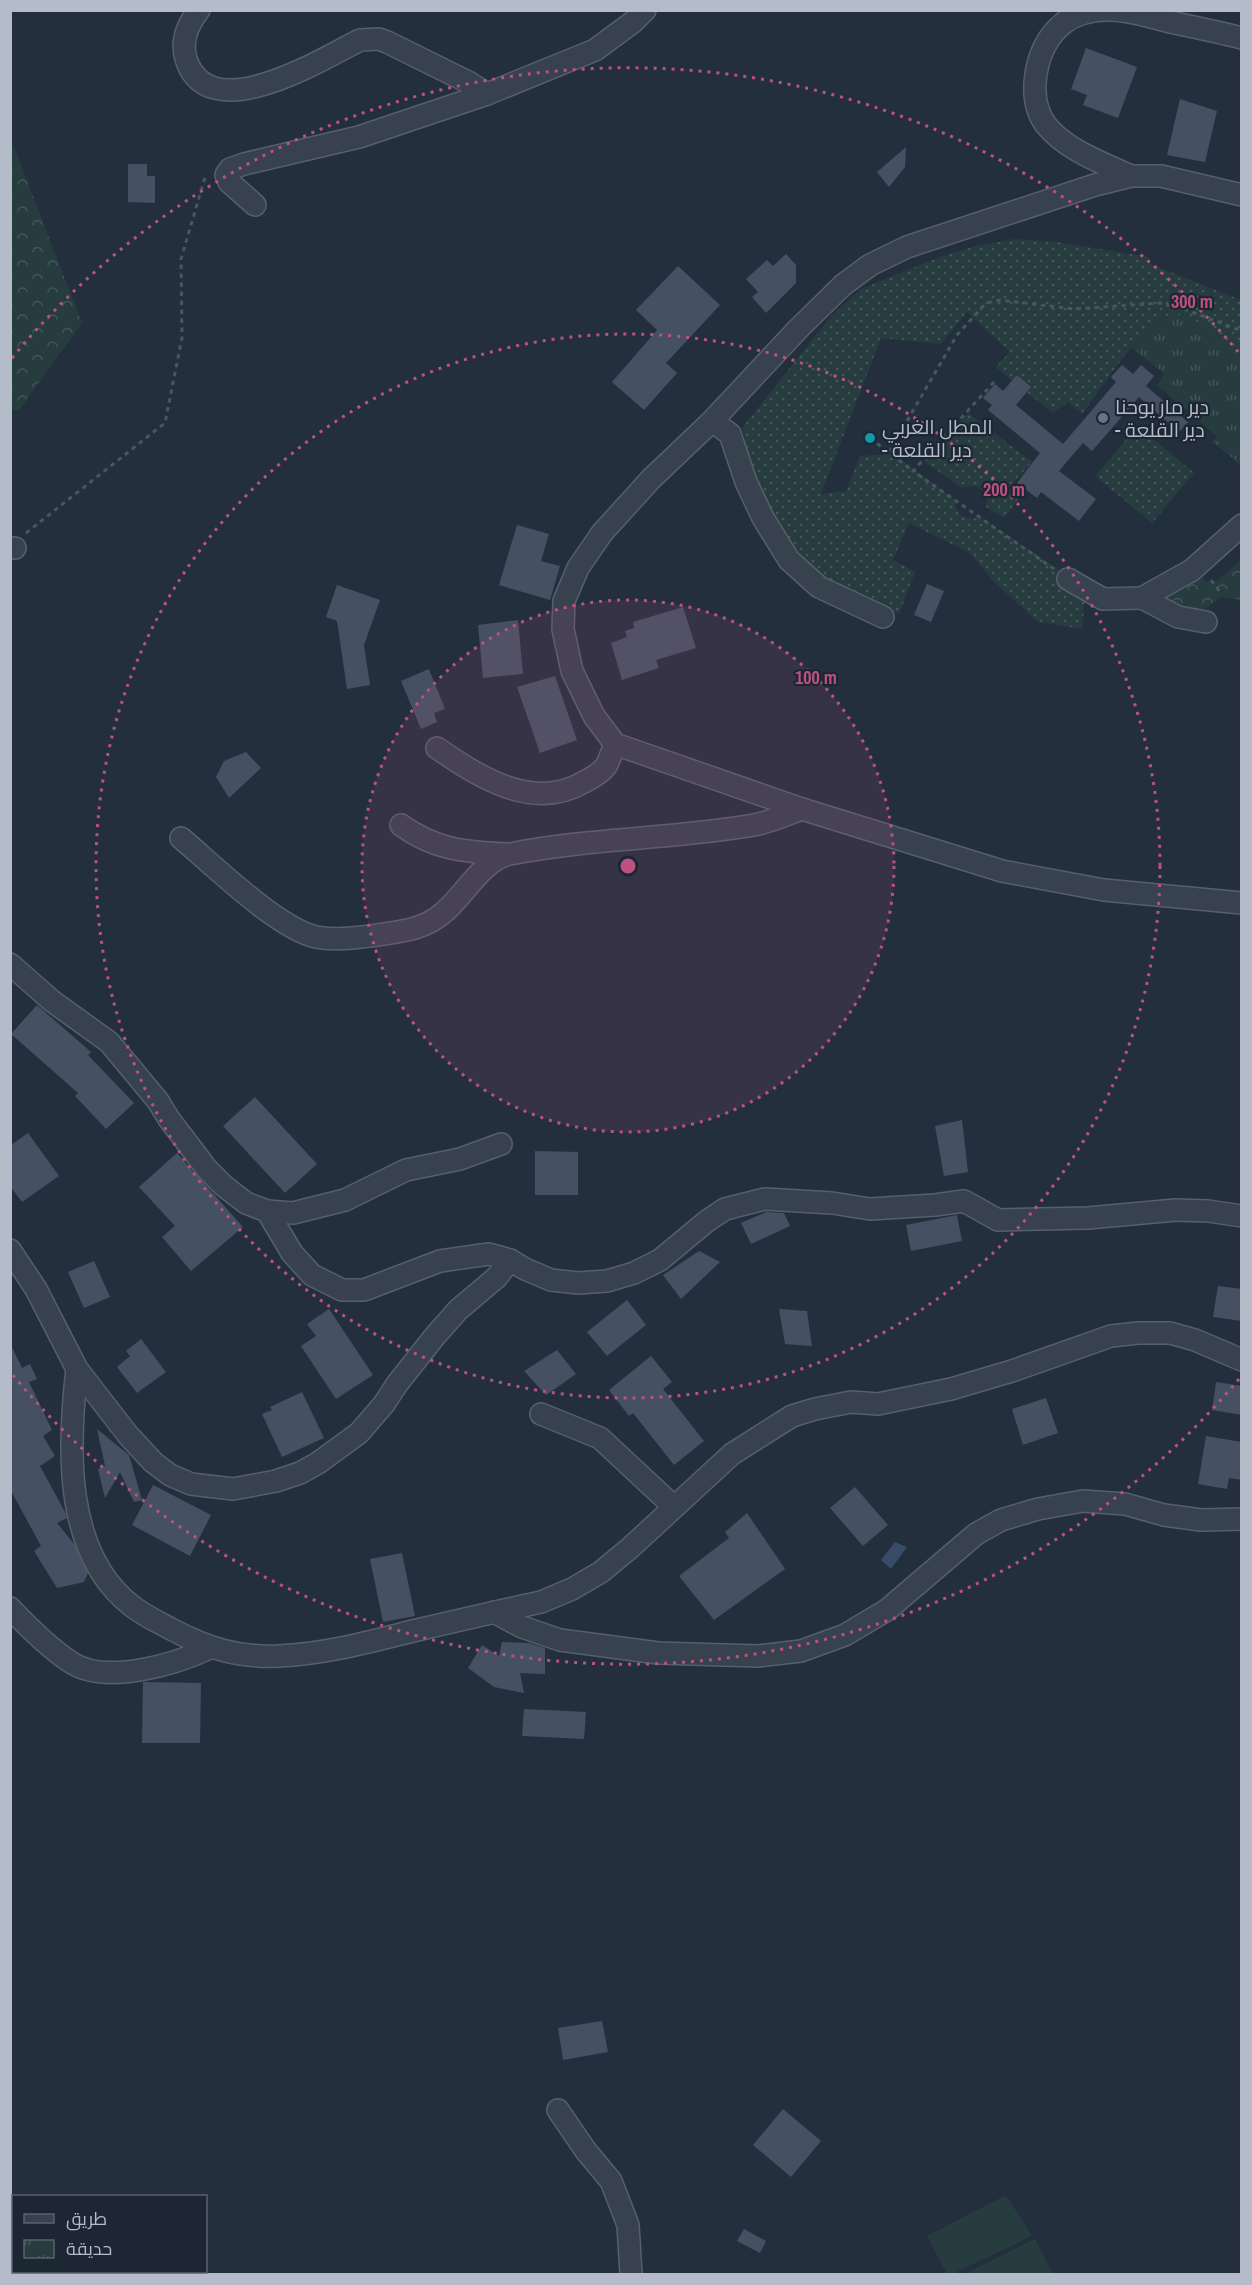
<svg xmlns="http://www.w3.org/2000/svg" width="1252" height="2285" font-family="'Archivo Narrow',Cairo,sans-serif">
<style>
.grass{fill:url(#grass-dots)}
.forest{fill:url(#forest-crowns)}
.park{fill:url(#park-tufts)}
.garden{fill:#263c3f}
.water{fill:#394c67}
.building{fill:#455162}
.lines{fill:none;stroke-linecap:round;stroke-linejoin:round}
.minor-casing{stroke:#565f6c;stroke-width:24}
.path{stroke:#44595c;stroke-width:3;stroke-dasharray:4.5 4.5;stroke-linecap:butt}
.minor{stroke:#38414e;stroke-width:21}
.ring{fill:none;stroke:#bd5182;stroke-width:3;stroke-dasharray:3 6}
.worship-dot{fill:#6b7280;stroke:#1d2633;stroke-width:2}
.culture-dot{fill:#0f9aa8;stroke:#1d2633;stroke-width:2}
.labels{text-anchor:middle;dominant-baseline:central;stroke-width:4.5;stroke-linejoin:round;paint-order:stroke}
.poi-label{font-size:20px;fill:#b4bcc9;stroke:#1d2633;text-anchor:start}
.centre{fill:#bd5182;stroke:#1d2633;stroke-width:3}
.ring-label{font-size:18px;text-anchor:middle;font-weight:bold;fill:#bd5182;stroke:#1d2633;stroke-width:4.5;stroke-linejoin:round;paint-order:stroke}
</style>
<defs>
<pattern id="grass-dots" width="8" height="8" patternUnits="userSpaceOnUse" patternTransform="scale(1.5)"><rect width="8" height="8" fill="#263c3f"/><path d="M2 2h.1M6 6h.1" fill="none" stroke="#435659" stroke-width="1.8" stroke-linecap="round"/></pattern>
<pattern id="forest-crowns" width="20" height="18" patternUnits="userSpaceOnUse" patternTransform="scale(1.5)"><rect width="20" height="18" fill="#263c3f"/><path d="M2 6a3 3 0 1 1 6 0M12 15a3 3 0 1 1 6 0" fill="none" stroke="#435659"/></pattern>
<pattern id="park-tufts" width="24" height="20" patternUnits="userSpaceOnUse" patternTransform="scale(1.5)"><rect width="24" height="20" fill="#263c3f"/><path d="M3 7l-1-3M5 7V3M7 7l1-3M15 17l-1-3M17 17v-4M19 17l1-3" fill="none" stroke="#435659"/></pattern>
</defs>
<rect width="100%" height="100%" fill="#242f3e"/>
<!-- grass -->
<g class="grass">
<path d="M1015,239l42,3 92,15 -1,6 93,37v52l-12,-9 -61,-27c-28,11 -66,72 -86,98l-14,-12 -15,11 -58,-46 15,-15 -43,-40 -26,32 -60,-6 -60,156 25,-3 14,-35 33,-2 61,45 2,9 5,8 11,3 8,-2 106,71 -4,41 -44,-7 -44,-40 -24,-29 -61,-30 -16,37 22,12 -16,42 -70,-26 -29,-23 -38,-63 -20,-74 90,-113 29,-26 76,-31 39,-12z"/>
<polygon points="968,413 1032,462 1012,484 1023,493 1004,518 986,507 987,497 980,487 971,486 962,488 924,461"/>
<polygon points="1138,426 1194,473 1152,523 1095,476"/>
</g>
<!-- forest -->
<g class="forest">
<polygon points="11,145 16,152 82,323 19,410 11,410"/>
<polygon points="1241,560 1241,600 1222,597 1199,613 1155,599 1200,576 1207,582 1219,580"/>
</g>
<!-- park -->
<path class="park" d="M1180,315l15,5 46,32v113l-28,-23 4,-6 -60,-51 8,-11 -33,-26c16,-18 23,-31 48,-33z"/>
<!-- garden -->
<g class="garden">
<polygon points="1006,2195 1032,2236 952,2274 947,2274 927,2236"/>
<polygon points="1035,2239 1053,2274 965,2274"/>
</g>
<!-- water -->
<polygon class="water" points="895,1542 907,1547 891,1569 881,1560"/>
<!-- building -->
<g class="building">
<polygon points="1086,48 1137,67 1118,118 1083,105 1087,95 1071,89"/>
<polygon points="1180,99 1217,111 1205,162 1167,155"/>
<polygon points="906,147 905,167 889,187 877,172"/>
<polygon points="128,164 147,164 147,176 155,176 155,203 128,202"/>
<polygon points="786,254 796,265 796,283 766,313 752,297 758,292 746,279 767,260 773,266"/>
<polygon points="678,266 720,305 666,363 677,373 644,410 612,382 657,330 636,310"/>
<polygon points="1122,365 1133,374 1141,365 1154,376 1146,386 1188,422 1179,432 1139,397 1092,451 1083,443 1059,471 1096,499 1079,521 1041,492 1037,498 1017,483 1040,453 988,410 992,405 983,398 995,384 1003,391 1017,375 1031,387 1016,405 1063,444 1116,382 1111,377"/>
<polygon points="517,525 549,534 541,561 560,566 550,600 499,585"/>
<polygon points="927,584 944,591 931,622 914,615"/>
<polygon points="337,585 380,600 364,645 370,685 347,689 337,621 326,617"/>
<polygon points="683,607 696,648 656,660 659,668 622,680 611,643 627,637 625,631 634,628 633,622"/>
<polygon points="518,620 523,674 483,678 478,625"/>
<polygon points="429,669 445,709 434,713 437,722 421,729 401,681"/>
<polygon points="555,676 577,740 540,753 517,687"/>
<polygon points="246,752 261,768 229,798 216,777 224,761"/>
<polygon points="37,1005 91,1052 88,1055 134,1103 106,1129 75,1096 78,1093 11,1034"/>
<polygon points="255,1097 317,1164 285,1193 223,1126"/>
<polygon points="962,1120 968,1172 944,1176 935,1126"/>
<polygon points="28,1133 59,1176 22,1202 10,1186 10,1146"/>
<polygon points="535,1151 578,1152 578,1195 535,1195"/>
<polygon points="177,1153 243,1227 191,1271 162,1237 175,1226 139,1187"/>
<polygon points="766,1212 784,1213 790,1226 751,1244 741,1223"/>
<polygon points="957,1215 962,1241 911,1251 906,1225"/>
<polygon points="699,1251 720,1262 681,1299 663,1275"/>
<polygon points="94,1261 110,1297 84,1308 68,1272"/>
<polygon points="1218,1286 1242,1289 1242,1321 1213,1317"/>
<polygon points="627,1300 646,1325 607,1356 587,1332"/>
<polygon points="329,1309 373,1375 336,1399 301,1346 316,1336 307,1324"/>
<polygon points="779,1309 807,1311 812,1346 785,1344"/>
<polygon points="141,1339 166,1372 137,1393 117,1367 130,1356 126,1351"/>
<polygon points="10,1343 22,1368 30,1364 37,1379 29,1382 52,1430 43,1436 55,1456 40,1466 66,1514 67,1518 57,1523 75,1545 88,1573 84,1582 57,1588 34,1551 41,1546 10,1489"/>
<polygon points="557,1350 576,1374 546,1395 524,1371"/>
<polygon points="651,1356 672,1382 663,1389 704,1441 674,1465 633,1413 629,1416 609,1390"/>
<polygon points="1216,1382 1242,1386 1242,1415 1212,1410"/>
<polygon points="302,1392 324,1438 282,1457 262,1414 272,1410 270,1407"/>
<polygon points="1046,1398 1058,1433 1023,1445 1012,1409"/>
<polygon points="97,1429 129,1455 142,1500 134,1502 120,1472 105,1498 98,1469 105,1466"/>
<polygon points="1206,1436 1242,1442 1242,1480 1229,1478 1227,1489 1198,1484"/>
<polygon points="153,1485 211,1515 190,1556 132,1525"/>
<polygon points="855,1487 888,1525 863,1546 830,1508"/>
<polygon points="747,1513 785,1569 714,1620 679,1576 729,1538 725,1532"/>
<polygon points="402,1553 415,1616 383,1622 370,1559"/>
<polygon points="502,1642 529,1643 545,1648 545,1674 520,1673 524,1693 494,1687 468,1668 482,1645 499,1656"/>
<polygon points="143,1682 201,1683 200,1743 142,1743"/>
<polygon points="524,1709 586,1712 584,1739 522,1736"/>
<polygon points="602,2021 608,2052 563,2060 558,2028"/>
<polygon points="783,2109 821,2141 791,2177 753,2145"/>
<polygon points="744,2229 766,2241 760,2253 737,2241"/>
</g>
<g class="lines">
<!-- minor casing -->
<g class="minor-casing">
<g id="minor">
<path d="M199,10c-12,15 -19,33 -12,52 25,66 135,-3 173,-22l19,-1 8,3 83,41 17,11"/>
<path d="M1131,176c-28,-13 -64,-25 -85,-51 -20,-27 -11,-74 12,-97 10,-10 23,-15 36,-17 26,-4 52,5 76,11 24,5 48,10 72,16"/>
<polyline points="1242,195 1161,176 1131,176 1095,185 907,247 870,265 843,285 798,329 712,421 651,479 602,533 578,568 564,601 563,629 572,671 594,716 615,744 802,809 1002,871 1104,890 1242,903"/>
<polyline points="255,205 229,182 226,175 230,169 244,164 359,137 487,94 595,50 633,22 645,10"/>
<polyline points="712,421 730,434 746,482 763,518 789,560 819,587 883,617"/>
<polyline points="10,548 15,548"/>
<polyline points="1068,579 1103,599 1142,598 1192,570 1242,525"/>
<polyline points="1142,598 1178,617 1206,622"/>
<path d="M437,748c42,29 96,64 147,34 8,-4 17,-9 22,-16 4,-7 6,-15 9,-22"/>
<path d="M401,825c34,25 65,27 105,29"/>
<path d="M181,838c32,27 96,90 135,99 21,4 47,0 68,-3 21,-3 42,-6 59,-21 20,-16 40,-54 67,-59 81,-16 163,-15 244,-29 16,-3 32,-10 48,-16"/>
<polyline points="10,964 52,1001 109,1042 158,1101 169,1119 207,1169 224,1186 246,1203 267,1211 292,1253 312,1275 342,1290 364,1290 440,1261 489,1254 510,1260 497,1277 458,1310 435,1336 397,1384 384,1404 359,1433 318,1463 300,1473 276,1481 233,1489 191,1484 170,1475 153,1462 128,1435 77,1369 36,1289 10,1250"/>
<polyline points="267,1211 293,1213 345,1200 406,1170 460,1159 501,1144"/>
<polyline points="510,1260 525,1269 551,1280 578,1283 607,1281 634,1273 660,1260 707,1221 725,1209 765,1199 832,1203 870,1209 935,1205 964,1201 998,1220 1088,1218 1176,1210 1208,1211 1242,1216"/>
<path d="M77,1369c-9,77 -14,184 55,237 11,9 26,16 39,23 36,19 67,29 108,27 46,-2 90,-14 134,-25 43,-10 86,-20 128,-29l31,-13 29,-17 29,-24 102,-94 60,-38 23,-7 36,-7 27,2 73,-15 61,-18 99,-35 27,-3h32l25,7 47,20"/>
<polyline points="541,1414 600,1438 673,1506"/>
<path d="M10,1608c19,20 40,41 62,55 35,22 104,1 138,-15"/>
<polyline points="494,1612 522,1627 560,1640 658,1653 758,1656 801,1651 845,1635 887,1610 976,1534 1001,1520 1038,1509 1083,1501 1125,1504 1164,1515 1201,1520 1242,1519"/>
<polyline points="558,2110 586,2151 611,2181 628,2225 631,2274"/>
</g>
</g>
<!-- path -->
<g class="path">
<polyline points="994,382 913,471 1054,569"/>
<polyline points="870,438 913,471"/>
<polyline points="889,452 957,335 986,303 1000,300 1074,309 1160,303 1184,309 1242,331"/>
<polyline points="26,533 165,423 182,338 181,259 206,174"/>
<polyline points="1211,580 1220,592"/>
</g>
<!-- minor -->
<use href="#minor" class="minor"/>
</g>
<!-- distance rings -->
<circle cx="628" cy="866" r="266" fill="#bd5182" fill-opacity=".12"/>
<g class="ring">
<circle cx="628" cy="866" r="266"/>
<circle cx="628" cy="866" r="532"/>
<path d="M1239 1379A798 798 0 0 1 12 1374M12 358A798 798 0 0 1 1239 353"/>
</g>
<!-- markers -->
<circle class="worship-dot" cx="1103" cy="418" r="6"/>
<circle class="culture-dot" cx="870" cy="438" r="6"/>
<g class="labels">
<!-- poi labels -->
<g class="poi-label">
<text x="1115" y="406">دير مار يوحنا<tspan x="1115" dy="23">- دير القلعة</tspan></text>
<text x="882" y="426">المطل الغربي<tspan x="882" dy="23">- دير القلعة</tspan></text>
</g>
</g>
<circle cx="628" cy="866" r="9" class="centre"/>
<g class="ring-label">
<text x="1192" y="308">300 m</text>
<text x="1004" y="496">200 m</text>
<text x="816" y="684">100 m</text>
</g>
<!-- border -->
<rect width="1252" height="2285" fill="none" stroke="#b4bcc9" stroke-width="24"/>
<!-- legend -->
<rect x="12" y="2195" width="195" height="78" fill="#1d2633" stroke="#59626f" stroke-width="1.5"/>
<rect x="24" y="2214" width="30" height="9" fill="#38414e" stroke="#59626f" stroke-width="1.5"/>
<text x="66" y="2225" font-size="18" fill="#b4bcc9">طريق</text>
<rect x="24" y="2240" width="30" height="18" fill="url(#park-tufts)" stroke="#59626f" stroke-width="1.5"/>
<text x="66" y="2255" font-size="18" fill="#b4bcc9">حديقة</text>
</svg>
